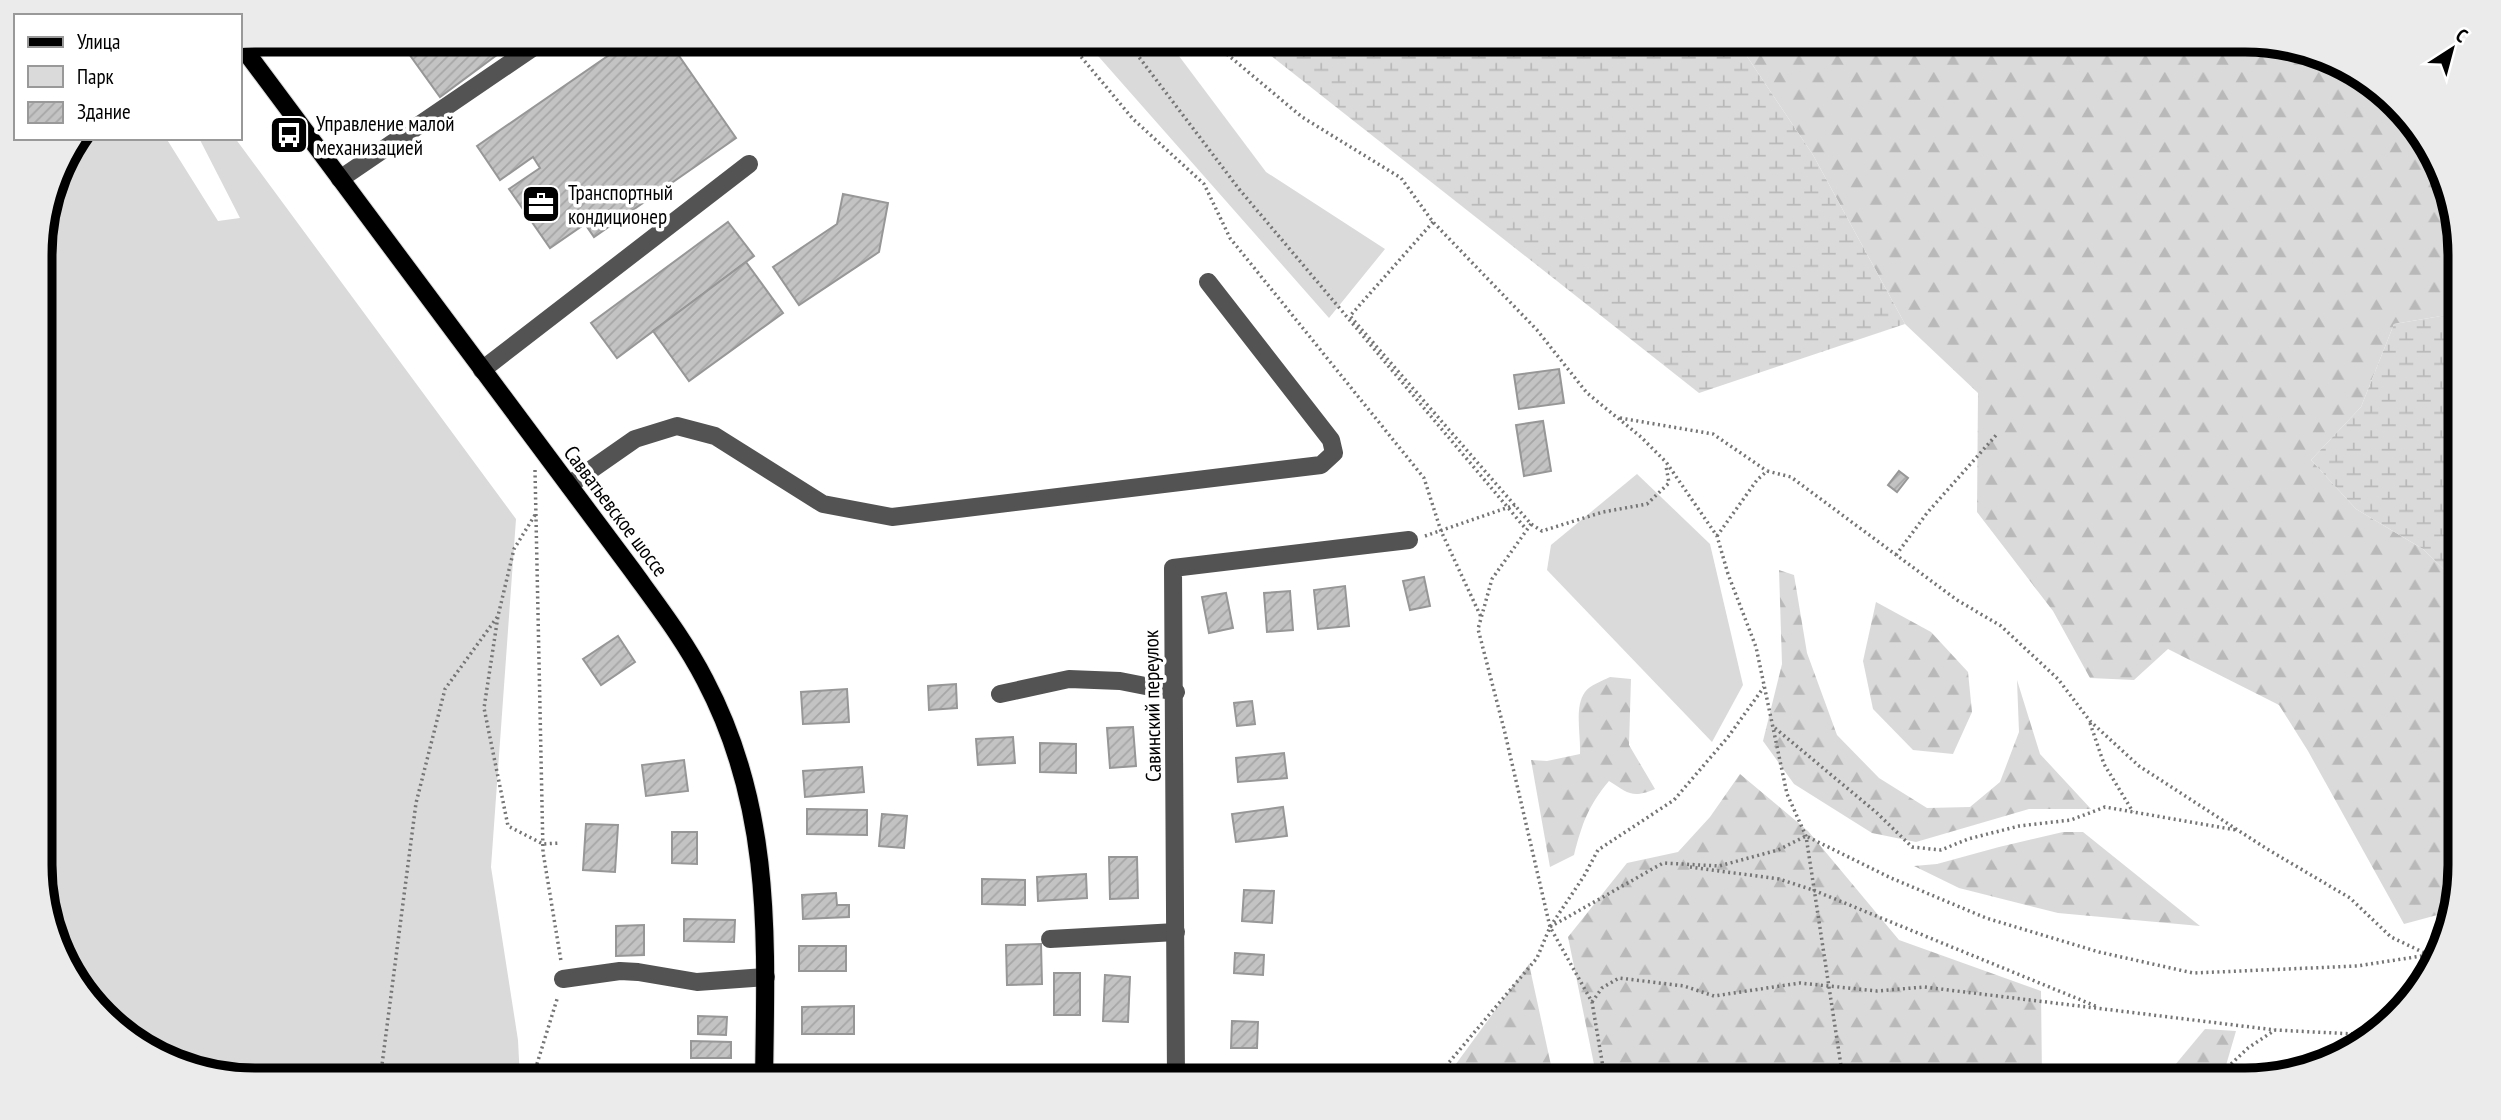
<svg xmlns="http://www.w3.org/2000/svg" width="2501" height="1120" font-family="'PT Sans Narrow',sans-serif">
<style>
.green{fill:#dadada}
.forest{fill:url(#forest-firs)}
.wetland{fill:url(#wetland-marsh)}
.building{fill:url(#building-hatch);stroke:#979797;stroke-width:2}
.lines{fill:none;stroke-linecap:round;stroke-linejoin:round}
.major-casing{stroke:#dbdbdb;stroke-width:20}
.path{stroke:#757575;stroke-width:3.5;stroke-dasharray:2 3.5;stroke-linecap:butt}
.minor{stroke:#535353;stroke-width:18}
.major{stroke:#000;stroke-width:18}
.labels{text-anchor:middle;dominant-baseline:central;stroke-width:7;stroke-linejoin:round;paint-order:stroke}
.poi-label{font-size:21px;fill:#000;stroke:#fff;text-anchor:start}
.street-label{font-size:21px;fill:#000;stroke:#fff}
.rim{fill:none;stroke:#000;stroke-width:9}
</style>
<defs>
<pattern id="forest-firs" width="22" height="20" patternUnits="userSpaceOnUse" patternTransform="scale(1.75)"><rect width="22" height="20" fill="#dadada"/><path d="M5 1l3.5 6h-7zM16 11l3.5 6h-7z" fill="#b9b9b9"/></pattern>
<pattern id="wetland-marsh" width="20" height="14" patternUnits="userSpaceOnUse" patternTransform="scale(1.75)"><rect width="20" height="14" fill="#dadada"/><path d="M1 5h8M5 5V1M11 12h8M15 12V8" fill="none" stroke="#b9b9b9"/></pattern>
<pattern id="building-hatch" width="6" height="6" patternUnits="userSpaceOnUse" patternTransform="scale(1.75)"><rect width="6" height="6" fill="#c3c3c3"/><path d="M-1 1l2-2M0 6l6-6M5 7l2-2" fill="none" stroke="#a6a6a6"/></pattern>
</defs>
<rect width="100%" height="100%" fill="#fff"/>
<!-- green -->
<g class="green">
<polygon points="1084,40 1167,40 1266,172 1385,249 1329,318"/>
<polygon points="79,138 166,138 218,221 240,218 199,138 235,138 516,519 491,867 518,1040 520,1080 255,1080 174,1064 85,996 42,893 41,241 63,160"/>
<polygon points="1637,474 1710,544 1743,685 1712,742 1547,570 1551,545"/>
</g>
<!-- forest -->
<g class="forest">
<polygon points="1736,40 2245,40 2327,56 2417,125 2459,228 2459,313 2394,324 2361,407 2311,460 2356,509 2423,549 2460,585 2461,865 2452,911 2404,924 2308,751 2279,705 2168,649 2134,680 2090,678 2053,611 1977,512 1978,393 1905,324 1813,155"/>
<polygon points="1779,570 1794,575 1807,653 1837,735 1879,778 1927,808 1970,807 2000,782 2019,732 2017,680 2040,754 2091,809 2029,809 1916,842 1872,833 1794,784 1763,741 1782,664"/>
<polygon points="1876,602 1931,632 1968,672 1972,712 1953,754 1913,750 1873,709 1863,661"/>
<path d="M1610,677l21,2 -2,66 26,44c-23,10 -27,4 -46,-8 -21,25 -27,43 -35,74l-24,12 -19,-107 16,1 33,-7c1,-19 -6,-47 5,-62 5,-7 17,-11 25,-15z"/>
<polygon points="1740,774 1808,831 1899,940 2041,991 2042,1079 1597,1079 1568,937 1627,863 1678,852 1710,817"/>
<polygon points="2063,832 2083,832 2200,926 2058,913 1959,888 1914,866 1937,864 1999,847"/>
<polygon points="1529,964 1554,1079 1445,1079"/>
<polygon points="2205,1029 2236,1031 2222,1079 2165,1079 2165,1077"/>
</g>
<!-- wetland -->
<g class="wetland">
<polygon points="1251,40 1736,40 1813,155 1905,324 1699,393"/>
<polygon points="2459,313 2460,585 2423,549 2356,509 2311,460 2361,407 2394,324"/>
</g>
<!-- building -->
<g class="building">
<polygon points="399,40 517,40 440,97"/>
<polygon points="631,40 668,40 736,138 594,237 585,224 550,248 509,189 540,168 533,157 500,180 477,146"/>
<polygon points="843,194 888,203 879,252 799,305 773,267 837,224"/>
<polygon points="728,222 754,256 617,358 591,323"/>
<polygon points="746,262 783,313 689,381 653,331"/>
<polygon points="1559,369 1564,403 1519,409 1514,375"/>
<polygon points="1543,421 1551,471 1524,476 1516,425"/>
<polygon points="1899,471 1908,478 1897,492 1888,485"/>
<polygon points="1424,577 1430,606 1410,610 1403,581"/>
<polygon points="1345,586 1349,626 1318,629 1314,590"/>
<polygon points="1290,591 1293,630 1267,632 1264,593"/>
<polygon points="1226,593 1233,628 1209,633 1202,597"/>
<polygon points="618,636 635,662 601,685 583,659"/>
<polygon points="956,684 957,708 929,710 928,686"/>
<polygon points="847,689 849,722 803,724 801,692"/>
<polygon points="1252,701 1255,724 1237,726 1234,703"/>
<polygon points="1133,727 1136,766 1110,768 1107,728"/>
<polygon points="1013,737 1015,763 978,765 976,739"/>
<polygon points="1040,743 1076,744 1076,773 1040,772"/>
<polygon points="1284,753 1287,778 1238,782 1236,758"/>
<polygon points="684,760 688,791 646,796 642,765"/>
<polygon points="862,767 864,792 805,797 803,771"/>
<polygon points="1283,807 1287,836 1236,842 1232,814"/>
<polygon points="807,809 867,810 867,835 807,834"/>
<polygon points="882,814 907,816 904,848 879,846"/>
<polygon points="586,824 618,825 615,872 583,870"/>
<polygon points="672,832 697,832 697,864 672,863"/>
<polygon points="1109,857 1137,857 1138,898 1110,899"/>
<polygon points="1086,874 1087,898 1038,901 1037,877"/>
<polygon points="982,879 1025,880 1025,905 982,904"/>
<polygon points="1244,890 1274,891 1272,923 1242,921"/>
<polygon points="836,893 837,905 849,905 849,917 803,919 802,895"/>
<polygon points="684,919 735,920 734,942 684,941"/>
<polygon points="644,925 644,955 616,956 616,926"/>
<polygon points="1041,944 1042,984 1007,985 1006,945"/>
<rect x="799" y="946" width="47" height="25"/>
<polygon points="1235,953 1264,955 1263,975 1234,973"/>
<rect x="1054" y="973" width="26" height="42"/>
<polygon points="1105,975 1130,977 1128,1022 1103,1021"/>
<polygon points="854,1006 854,1034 802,1034 802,1007"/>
<polygon points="698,1016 727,1017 726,1035 698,1034"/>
<polygon points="1232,1021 1258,1022 1257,1048 1231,1048"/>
<polygon points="691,1041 731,1042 731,1058 691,1058"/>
<polygon points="802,1074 847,1076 847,1080 802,1080"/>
</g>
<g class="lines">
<!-- major casing -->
<g class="major-casing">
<path id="major" d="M240,44l392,526c26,36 53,71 73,110 68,129 61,259 59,400"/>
</g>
<!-- path -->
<g class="path">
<polyline points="1067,40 1133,119 1204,184 1230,238 1424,478 1441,531 1481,617"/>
<polyline points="1126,40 1239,189 1526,529"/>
<polyline points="1210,40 1302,117 1401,178 1433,222 1537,330 1587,393 1641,437 1666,462 1717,536 1728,574 1756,647 1787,794 1806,836 1843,1079"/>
<polyline points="1433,222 1350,316 1531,524 1542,531 1603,512 1647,504 1669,483 1666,466"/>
<polyline points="1620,418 1713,434 1767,471"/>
<polyline points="535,470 543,852 561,961"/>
<polyline points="535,515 514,549 498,616 484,708 508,826 543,844 560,843"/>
<polyline points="1531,524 1492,579 1478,629 1504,729 1550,927 1592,1002 1605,1079"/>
<polyline points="1425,536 1515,505"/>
<polyline points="1717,536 1757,480 1767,471 1791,477 1957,600 2001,626 2058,679 2090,721 2139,766 2267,849 2350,898 2391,937 2437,959"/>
<polyline points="1896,555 1927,513 1998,433"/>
<polyline points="2090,723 2104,764 2133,812"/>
<polyline points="1775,728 1877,813 1912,847 1941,850 1968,839 2019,826 2071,820 2105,807 2236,830"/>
<polyline points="1690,867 1779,879 1813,890 2098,1007"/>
<polyline points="1550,927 1663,863 1719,866 1778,850 1806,836 1891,878 1986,918 2099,952 2193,973 2357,966 2428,955 2443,950"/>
<polyline points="1592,1002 1602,988 1619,978 1684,986 1714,996 1800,983 1877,991 1924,987 2275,1030 2374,1035"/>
<polyline points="1435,1079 1537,958 1550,927 1584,876 1598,850 1674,800 1728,737 1764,687"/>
<polyline points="2215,1079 2248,1048 2275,1030"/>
<polyline points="380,1080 416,803 445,689 498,616"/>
<polyline points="532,1080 558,996"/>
</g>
<!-- minor -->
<g class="minor">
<polyline points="340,179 544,40"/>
<polyline points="482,370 749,164"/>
<polyline points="569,485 635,439 677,426 715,436 823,504 892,517 1321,465 1334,453 1331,440 1208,282"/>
<polyline points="1000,694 1069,679 1120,681 1176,692"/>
<polyline points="1050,939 1176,932"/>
<polyline points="563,979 620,971 638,972 697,982 766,977"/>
<polyline points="1176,1080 1173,568 1409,540"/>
</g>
<!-- major -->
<use href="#major" class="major"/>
</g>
<!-- icons -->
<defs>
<g id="bus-square" transform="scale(2.0125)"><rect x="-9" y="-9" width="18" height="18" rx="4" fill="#000" stroke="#fff"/><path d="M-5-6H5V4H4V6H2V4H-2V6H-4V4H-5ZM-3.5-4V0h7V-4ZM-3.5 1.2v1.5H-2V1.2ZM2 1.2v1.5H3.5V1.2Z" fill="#fff"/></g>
<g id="office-square" transform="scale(2.0125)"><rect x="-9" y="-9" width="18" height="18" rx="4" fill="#000" stroke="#fff"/><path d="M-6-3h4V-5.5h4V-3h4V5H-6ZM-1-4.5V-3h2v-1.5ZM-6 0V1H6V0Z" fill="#fff"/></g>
</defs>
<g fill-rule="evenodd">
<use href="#bus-square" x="289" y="135"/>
<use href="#office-square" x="541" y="204"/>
</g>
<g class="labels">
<!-- poi labels -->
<g class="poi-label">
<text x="316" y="123">Управление малой<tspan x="316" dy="24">механизацией</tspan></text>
<text x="568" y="192">Транспортный<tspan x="568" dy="24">кондиционер</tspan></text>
</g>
<!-- street labels -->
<g class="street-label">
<text transform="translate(616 511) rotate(53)">Савватьевское шоссе</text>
<text transform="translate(1152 706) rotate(-91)">Савинский переулок</text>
</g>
</g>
<!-- crop -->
<path d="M0 0H2501V1120H0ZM255 52H2245A203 203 0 0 1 2448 255V865A203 203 0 0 1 2245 1068H255A203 203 0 0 1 52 865V255A203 203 0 0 1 255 52Z" fill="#ebebeb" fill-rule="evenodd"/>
<path class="rim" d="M255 52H2245A203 203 0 0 1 2448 255V865A203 203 0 0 1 2245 1068H255A203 203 0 0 1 52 865V255A203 203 0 0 1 255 52Z"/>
<!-- legend -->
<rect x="14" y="14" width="228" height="126" fill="#ffffff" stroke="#999999" stroke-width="2"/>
<rect x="28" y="37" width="35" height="10" fill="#000000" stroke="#999999" stroke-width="2"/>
<text x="77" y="49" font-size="21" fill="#000000">Улица</text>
<rect x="28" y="66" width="35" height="21" fill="#dadada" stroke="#999999" stroke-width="2"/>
<text x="77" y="84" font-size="21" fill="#000000">Парк</text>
<rect x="28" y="102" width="35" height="21" fill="url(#building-hatch)" stroke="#999999" stroke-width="2"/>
<text x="77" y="119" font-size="21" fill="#000000">Здание</text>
<!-- north arrow -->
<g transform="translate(2452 49) rotate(36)" stroke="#ffffff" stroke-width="5" paint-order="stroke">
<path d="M0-5L12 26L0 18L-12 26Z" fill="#000000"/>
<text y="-10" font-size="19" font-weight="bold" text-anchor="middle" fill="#000000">С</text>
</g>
</svg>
